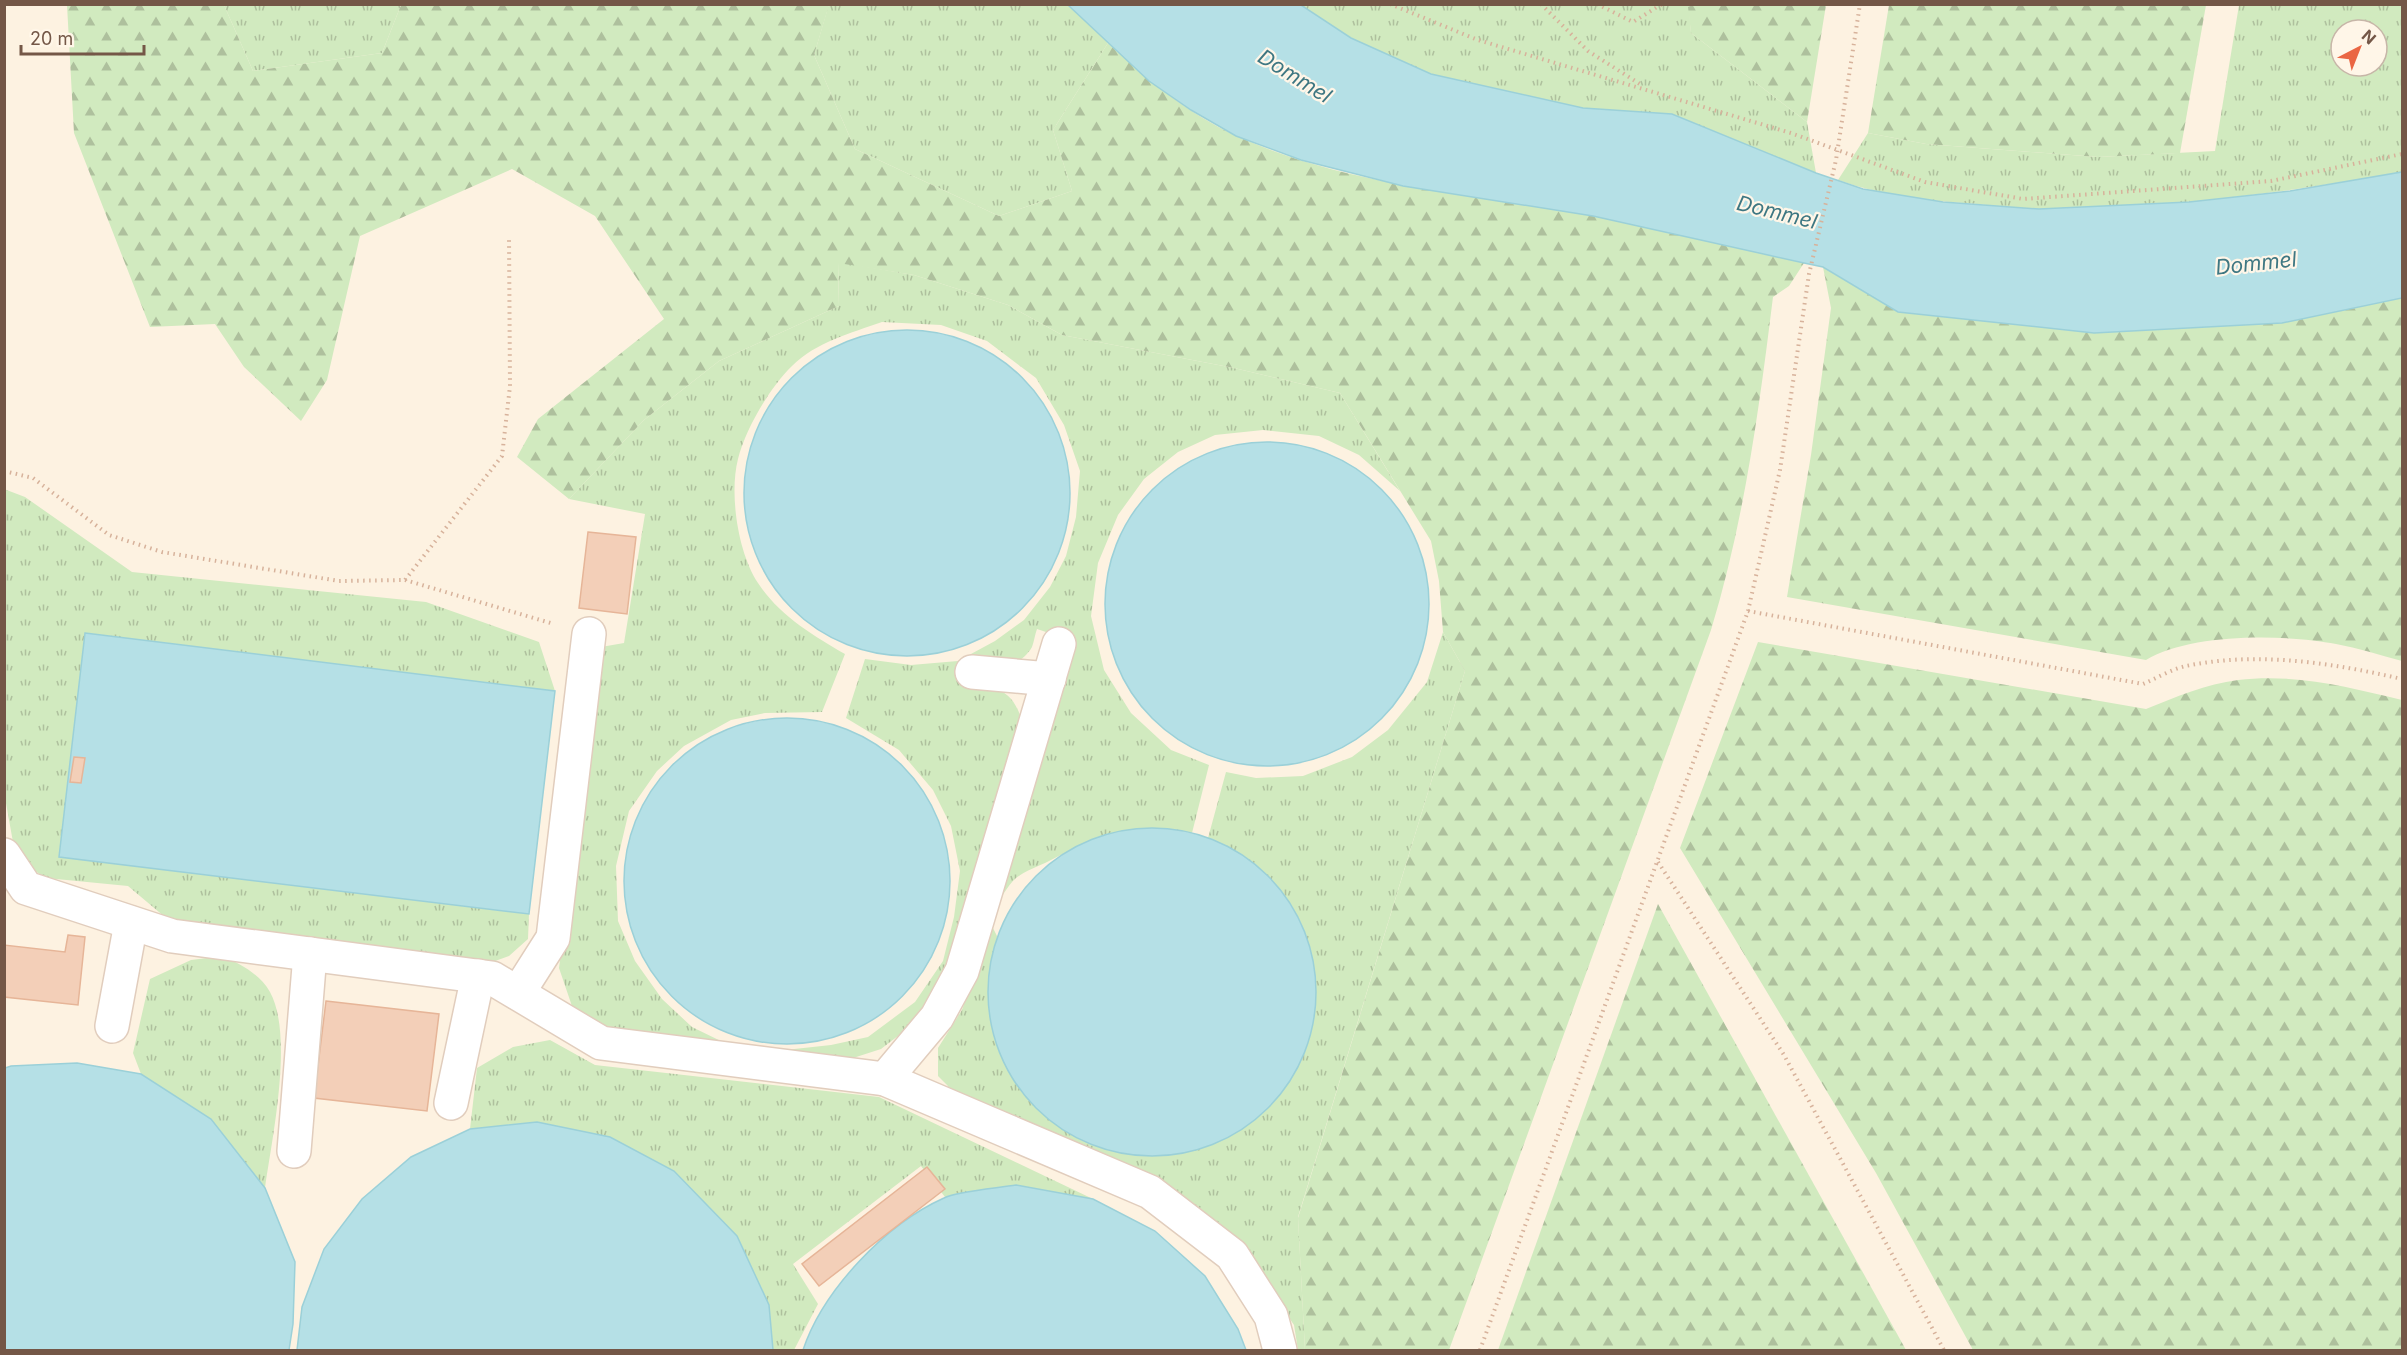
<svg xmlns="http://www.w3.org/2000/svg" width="2407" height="1355" font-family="Inter,sans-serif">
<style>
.grass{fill:url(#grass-tufts);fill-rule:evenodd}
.forest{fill:url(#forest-firs)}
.water{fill:#b5e0e6;stroke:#9bd0d8;stroke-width:1.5}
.building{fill:#f3cfb8;stroke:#e6b598;stroke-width:1.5}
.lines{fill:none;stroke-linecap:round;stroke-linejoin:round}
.minor-casing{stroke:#e1cdbd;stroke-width:36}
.path{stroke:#d7b29b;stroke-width:4;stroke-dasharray:1.5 4.5;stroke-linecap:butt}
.minor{stroke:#fff;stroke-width:33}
.labels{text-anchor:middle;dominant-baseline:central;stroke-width:4.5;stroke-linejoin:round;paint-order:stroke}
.water-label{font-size:21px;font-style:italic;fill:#3e7782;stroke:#fff6e8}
</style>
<defs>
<pattern id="grass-tufts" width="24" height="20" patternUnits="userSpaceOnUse" patternTransform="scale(1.5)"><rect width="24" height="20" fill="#d1eabf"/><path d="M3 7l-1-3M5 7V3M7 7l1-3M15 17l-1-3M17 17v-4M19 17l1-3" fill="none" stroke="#aec09d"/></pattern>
<pattern id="forest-firs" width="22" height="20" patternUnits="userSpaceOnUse" patternTransform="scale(1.5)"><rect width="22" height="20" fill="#d1eabf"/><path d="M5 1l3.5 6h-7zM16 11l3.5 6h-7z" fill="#aec09d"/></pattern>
</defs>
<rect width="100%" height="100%" fill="#fdf2e1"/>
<!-- grass -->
<g class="grass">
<polygon points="829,4 1068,5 1108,43 1053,130 1072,191 999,216 855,149 814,55"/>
<polygon points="224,5 401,5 382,53 253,71"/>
<polygon points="1301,5 1693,5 1689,8 1691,33 1807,122 1816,173 1672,114 1583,108 1431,74 1351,38"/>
<path d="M2239,5h163v167c-119,21 -240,37 -362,37 -21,0 -42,-3 -63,-5 -47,-3 -95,-8 -139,-24l30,-47 58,11 172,13 117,-6zM2341,30h36v36h-36z"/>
<path d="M838,262l76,13 94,30 54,30 172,33 106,25 60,98 -41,-36 -40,-19 -56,-6 -48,5 -37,17 -34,27 -26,36 -20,48 -7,53 13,54 27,43 40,37 38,15 -17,68c-55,-12 -94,3 -143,28 -10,5 -24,10 -33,17 -9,8 -17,24 -25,34l82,-271 -36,-12c-2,5 -3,13 -5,18 -16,28 -49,16 -74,15l2,22c30,4 50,0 61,34l-71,247 -16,37 -27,27 -26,20 -31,10 -250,-28 -26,-19 -15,-44 42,-321 23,-4 21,-129 -76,-15 75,-79 75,-59 120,-55zM882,322l59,3 46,16 49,37 28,47 16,46 -4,46 -10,39 -16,31 -26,33 -29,21 -37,20 -47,4 -46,-6 -19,59 53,32 34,40 18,36 9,45 -6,46 -11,44 -28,41 -47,35 -37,8 -55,6 -47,-6 -37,-18 -30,-28 -27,-38 -17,-40 -2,-55 13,-55 28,-40 27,-25 47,-26 34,-7 57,-1 23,-58c-33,-19 -66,-39 -87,-71 -20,-30 -29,-89 -20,-124 7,-29 32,-72 54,-93 24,-24 59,-33 90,-44z"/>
<polygon points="4,489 25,497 132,572 426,602 539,642 555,691 86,633 59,857 529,914 528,939 509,956 484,965 172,923 128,886 46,878 16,859 4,792"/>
<path d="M1443,632l22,39 -167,546 7,133h-7l-4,-25 -58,-86 -276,-141 -22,-22v-28l24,-38 29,-86 7,14c-17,55 -10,120 33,160 13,12 26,28 41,37 25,15 57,22 87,20 119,-6 192,-131 139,-238 -19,-38 -53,-61 -90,-79l18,-66 30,6 47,-2 49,-19 36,-27 39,-48z"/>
<path d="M223,956c17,8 37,18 47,36 24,44 2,146 -5,196l-54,-69 -70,-45 -8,-21 17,-74 41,-19z"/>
<polygon points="550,1040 595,1065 879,1097 1093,1199 1016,1185 945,1197 921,1166 793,1264 818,1304 794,1350 773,1350 769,1305 537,1122 470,1129 477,1068 513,1047"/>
</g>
<!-- forest -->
<g class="forest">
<path d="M67,5h157l29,66 129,-18 19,-48h428l-15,50 41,94 144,67 73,-25 -19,-61 55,-87c39,36 80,71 129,93 99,45 207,55 313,72 86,14 170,34 254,55l-15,23 -16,11c-14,113 -29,225 -62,333l-262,720h-144l-7,-132 167,-547 -22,-39 -4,-51 -8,-40 -91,-148 -106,-25 -172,-33 -54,-30 -94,-30 -76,-12 1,43 -120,55 -75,59 -75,79 -52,-42 21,-38 126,-100 -69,-103 -83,-47 -152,67 -33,144 -26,41 -57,-54 -29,-43 -65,3 -76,-194z"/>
<polygon points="1693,5 1826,5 1807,122 1691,33 1688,7"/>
<polygon points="1889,5 2206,5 2180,153 2098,157 1926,144 1868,133"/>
<path d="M1823,267l75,45 196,21 188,-10 120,-25v363c-22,-6 -44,-13 -66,-17 -52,-10 -145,-11 -190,16l-359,-63 24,-142 20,-147z"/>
<path d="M1758,642l388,67c30,-12 60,-25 92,-29 56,-7 111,7 164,20v650h-429l-97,-177 -196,-325z"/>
<polygon points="1658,904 1906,1350 1498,1350"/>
</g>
<!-- water -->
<g class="water">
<polygon points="1068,5 1301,5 1351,38 1431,74 1583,108 1672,114 1816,173 1863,189 1943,202 2039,209 2189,202 2290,191 2402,172 2402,298 2282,323 2094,333 1898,312 1823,267 1804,263 1593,216 1403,186 1301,160 1236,136 1191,110 1149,81"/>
<circle cx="907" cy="493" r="163"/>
<circle cx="1267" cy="604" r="162"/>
<polygon points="85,633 555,691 529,914 59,857"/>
<circle cx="787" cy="881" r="163"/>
<circle cx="1152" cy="992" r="164"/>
<polygon points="77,1063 141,1074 211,1119 265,1188 295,1262 293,1324 289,1350 5,1350 5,1068 11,1066"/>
<polygon points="537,1122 610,1137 674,1171 737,1236 769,1305 773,1350 297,1350 302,1307 324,1249 362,1199 411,1157 470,1129"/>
<path d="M1016,1185l77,14 62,32 50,45 33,53 8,21h-443c20,-60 83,-126 141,-152 13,-7 55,-10 72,-13z"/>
</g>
<!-- building -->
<g class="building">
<polygon points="588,532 636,537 627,614 579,608"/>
<polygon points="74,757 85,758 81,783 70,782"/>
<polygon points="68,935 85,937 78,1005 4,997 4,945 65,952"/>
<polygon points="326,1001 439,1014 427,1111 314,1098"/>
<polygon points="927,1167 945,1189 819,1286 802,1264"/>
</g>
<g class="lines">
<!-- minor casing -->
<g class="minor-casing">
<g id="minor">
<polyline points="972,672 1049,679"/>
<polyline points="4,855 26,888 172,936 492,978 601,1043 885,1079 1150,1192 1232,1255 1271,1316 1280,1350"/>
<polyline points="518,993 553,938 589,634"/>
<polyline points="112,1026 131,923"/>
<polyline points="885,1079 937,1017 962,971 1059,644"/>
<polyline points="451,1103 478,976"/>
<polyline points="294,1151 310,954"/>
</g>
</g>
<!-- path -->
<g class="path">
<polyline points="1390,4 1478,40 1791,133 1925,182 2023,199 2271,181 2402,154"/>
<polyline points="1541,4 1588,51 1643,86"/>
<polyline points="1597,4 1633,22 1662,4"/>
<polyline points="4,471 33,478 109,535 162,552 339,581 405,580 502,456 510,386 509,236"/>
<polyline points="405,580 554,624"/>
<path d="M1748,611l395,73c14,-6 29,-15 43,-18 72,-15 146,-3 216,13"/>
<polyline points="1658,862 1784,1055 1944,1350"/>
<polyline points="1480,1350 1748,611 1780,470 1809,274 1836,160 1860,4"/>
</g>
<!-- minor -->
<use href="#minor" class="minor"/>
</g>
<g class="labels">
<!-- water labels -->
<g class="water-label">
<text transform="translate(1295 76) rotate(32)">Dommel</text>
<text transform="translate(1777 212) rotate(14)">Dommel</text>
<text transform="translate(2256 263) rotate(-6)">Dommel</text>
</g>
</g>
<!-- border -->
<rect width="2407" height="1355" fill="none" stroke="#745747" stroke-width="12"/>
<!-- north arrow -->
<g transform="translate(2359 48) rotate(42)"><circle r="28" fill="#fff6e8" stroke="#c7b6a8" stroke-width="1.5"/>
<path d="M0-4.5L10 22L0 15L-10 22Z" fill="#ea6643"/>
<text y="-9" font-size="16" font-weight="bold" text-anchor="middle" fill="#745747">N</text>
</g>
<!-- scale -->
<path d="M21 45v9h123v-9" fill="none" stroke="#745747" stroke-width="3"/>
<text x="30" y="45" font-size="18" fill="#745747" stroke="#fff6e8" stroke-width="4.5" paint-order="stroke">20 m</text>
</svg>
